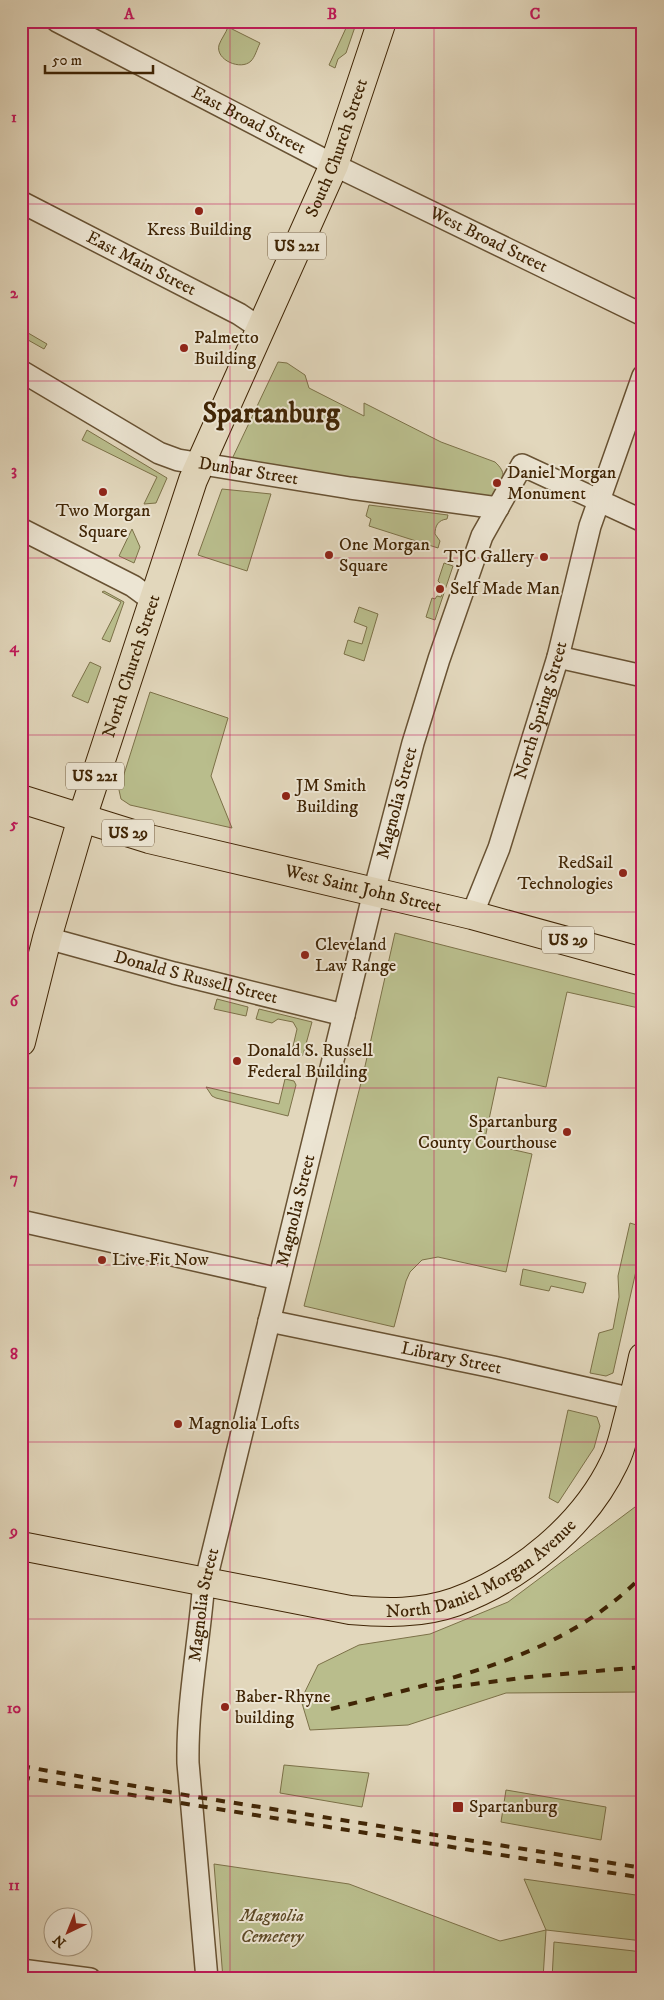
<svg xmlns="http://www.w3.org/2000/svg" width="664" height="2000" font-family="'IM FELL DW Pica',serif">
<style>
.green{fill:#b9bd8c;stroke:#7c7148}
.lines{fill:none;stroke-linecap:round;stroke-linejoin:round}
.minor-casing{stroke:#685233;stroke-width:24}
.major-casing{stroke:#402505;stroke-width:30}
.minor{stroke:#ece5d3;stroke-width:21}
.major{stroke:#e2d7bc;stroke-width:28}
.rail{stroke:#402505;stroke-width:4;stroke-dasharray:9 9;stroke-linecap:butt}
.grid{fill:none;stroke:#c2185b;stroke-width:1;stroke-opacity:0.55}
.poi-dot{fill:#8f2418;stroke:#ece5d3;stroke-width:2}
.labels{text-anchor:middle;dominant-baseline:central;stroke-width:4;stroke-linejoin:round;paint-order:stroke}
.shield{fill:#ece5d3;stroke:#745f43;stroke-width:1}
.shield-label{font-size:16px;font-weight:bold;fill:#402505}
.street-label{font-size:18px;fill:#402505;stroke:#ece5d3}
.poi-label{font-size:18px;fill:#402505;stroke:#ece5d3;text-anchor:start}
.park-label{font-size:18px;font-style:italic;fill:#5e4b27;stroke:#ece5d3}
.town-label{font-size:28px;font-weight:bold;fill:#402505;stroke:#ece5d3}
.neatline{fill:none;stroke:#c2185b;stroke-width:2}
.grid-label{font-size:16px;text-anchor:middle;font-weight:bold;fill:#c2185b}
</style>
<rect width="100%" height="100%" fill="#e2d7bc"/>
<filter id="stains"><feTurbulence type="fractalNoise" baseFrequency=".004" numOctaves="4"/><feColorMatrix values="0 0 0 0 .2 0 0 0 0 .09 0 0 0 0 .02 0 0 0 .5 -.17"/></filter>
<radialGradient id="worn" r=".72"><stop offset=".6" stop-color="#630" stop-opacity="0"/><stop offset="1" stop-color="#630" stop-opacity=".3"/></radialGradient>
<!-- green -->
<g class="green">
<polygon points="332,21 357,21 346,53 338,59 335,68 329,65 346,28"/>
<path d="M228,27l32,16c-3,6 -5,14 -9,18 -10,10 -36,-1 -32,-16 2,-6 7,-12 9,-18z"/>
<polygon points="21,325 25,327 23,330 47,344 44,349 21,336"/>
<path d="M278,362l9,1 18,12 4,13 55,28v-13l77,39 54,20c12,11 8,16 5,31l-13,5 -255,-39z"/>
<polygon points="87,430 167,478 156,503 144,504 157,477 82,440"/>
<polygon points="222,489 271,494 247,571 198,555"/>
<path d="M369,505l79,10 -1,4c-9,1 -12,7 -12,15l5,7 -2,7 -69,-22 2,-7 -5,-3z"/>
<polygon points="132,529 140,547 134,563 119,556"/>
<polygon points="444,563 453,566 435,620 426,617 432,598 435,599 437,596 441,597 444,587 438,581"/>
<polygon points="104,591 124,602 110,642 102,639 121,602 102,592"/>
<polygon points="359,607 378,614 364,661 344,654 348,640 362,644 367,627 354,622"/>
<polygon points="90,662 101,667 88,703 72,696"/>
<polygon points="150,692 228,718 211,776 232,828 130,805 121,799 119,790"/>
<polygon points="395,933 643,996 643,1009 567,992 546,1087 498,1077 484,1143 532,1154 506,1272 438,1257 422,1260 410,1272 406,1281 394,1327 304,1306 363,1075"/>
<polygon points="217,999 248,1007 246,1016 214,1009"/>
<polygon points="259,1009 312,1022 303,1055 300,1057 291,1055 297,1029 293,1022 278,1019 272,1023 256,1019"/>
<polygon points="285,1079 294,1081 296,1085 288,1116 216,1098 212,1096 206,1087 279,1104"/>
<polygon points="630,1223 643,1227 643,1240 613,1373 606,1376 590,1373 599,1333 613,1329 619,1297 618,1276"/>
<polygon points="523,1269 586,1283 583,1293 551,1286 549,1291 520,1285"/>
<polygon points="568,1410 597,1417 600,1426 594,1448 558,1503 549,1498"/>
<polygon points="643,1501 643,1692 506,1693 408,1725 310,1730 301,1700 318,1665 359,1645 430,1634 508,1602"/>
<polygon points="284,1765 369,1773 362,1807 280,1793"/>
<polygon points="506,1790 606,1807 601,1840 501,1822"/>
<polygon points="214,1864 349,1884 500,1941 546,1930 524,1879 643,1896 643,1941 546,1930 543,1979 223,1979"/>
<polygon points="554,1942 643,1952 643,1979 552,1979"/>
</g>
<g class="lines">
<!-- minor casing -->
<g class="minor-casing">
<g id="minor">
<path id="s1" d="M57,21l277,144 309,150"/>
<path id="s2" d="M21,202l218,112 21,14"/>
<path id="s3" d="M21,371l138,82 19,7 172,28 148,20"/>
<polyline points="21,529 133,586 152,600"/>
<polyline points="558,657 643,676"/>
<path id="s4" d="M472,915l27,-67 59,-191 32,-131 53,-150"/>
<path id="s5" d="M47,938l127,35 170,42"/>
<polyline points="21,1221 279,1279"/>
<path id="s6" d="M269,1321l224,46 140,32"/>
<polyline points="21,1970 90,1979"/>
<path id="s7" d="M207,1979l-19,-216c-1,-57 10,-114 15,-171l171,-700 39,-149 26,-84 43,-123 40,-71 121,56"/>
</g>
</g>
<!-- major casing -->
<g class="major-casing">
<g id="major">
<path id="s8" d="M21,799l128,40 323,76 171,47"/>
<path id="s9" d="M21,1042l26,-104 35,-120 111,-338 141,-315 48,-144"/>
<path id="s10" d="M21,1546l329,64c35,3 71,4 105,-8 65,-24 129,-76 159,-139 6,-11 9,-24 12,-36 6,-23 12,-46 17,-70"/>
</g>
</g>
<!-- minor -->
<use href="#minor" class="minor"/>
<!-- major -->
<use href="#major" class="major"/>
<!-- rail -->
<g class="rail">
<polyline points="435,1689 529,1677 643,1667"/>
<path d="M331,1709c111,-29 229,-48 312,-134"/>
<polyline points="21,1766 191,1796 643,1868"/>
<polyline points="21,1777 643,1878"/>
</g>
</g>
<!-- grid -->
<path class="grid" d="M230,21v1958M434,21v1958M21,204h622M21,381h622M21,558h622M21,735h622M21,912h622M21,1088h622M21,1265h622M21,1442h622M21,1619h622M21,1796h622"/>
<!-- markers -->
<g class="poi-dot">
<circle cx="199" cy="211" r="5"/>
<circle cx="184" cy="348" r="5"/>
<circle cx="497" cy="483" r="5"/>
<circle cx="103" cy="492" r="5"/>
<circle cx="329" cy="555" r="5"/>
<circle cx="544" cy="557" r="5"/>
<circle cx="440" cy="589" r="5"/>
<circle cx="286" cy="796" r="5"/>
<circle cx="623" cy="873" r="5"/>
<circle cx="305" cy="955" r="5"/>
<circle cx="237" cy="1061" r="5"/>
<circle cx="567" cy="1132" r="5"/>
<circle cx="102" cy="1260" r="5"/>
<circle cx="178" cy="1424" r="5"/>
<circle cx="225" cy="1707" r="5"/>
<rect x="452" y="1801" width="12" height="12" rx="2.5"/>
</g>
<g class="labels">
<!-- shield labels -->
<g class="shield">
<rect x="268" y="232.5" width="58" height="27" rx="4"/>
<rect x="66" y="762.5" width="58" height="27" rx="4"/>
<rect x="102" y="819.5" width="52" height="27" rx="4"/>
<rect x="542" y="926.5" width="52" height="27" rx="4"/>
</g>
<g class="shield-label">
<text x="297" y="246">US 221</text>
<text x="95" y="776">US 221</text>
<text x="128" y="833">US 29</text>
<text x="568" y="940">US 29</text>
</g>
<!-- street labels -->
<g class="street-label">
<text stroke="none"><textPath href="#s1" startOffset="216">East Broad Street</textPath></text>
<text stroke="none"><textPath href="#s9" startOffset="950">South Church Street</textPath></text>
<text stroke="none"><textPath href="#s1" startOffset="484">West Broad Street</textPath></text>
<text stroke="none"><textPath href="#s2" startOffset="135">East Main Street</textPath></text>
<text stroke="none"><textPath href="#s3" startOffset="252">Dunbar Street</textPath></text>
<text stroke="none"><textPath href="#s9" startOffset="392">North Church Street</textPath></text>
<text stroke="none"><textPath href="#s4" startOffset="216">North Spring Street</textPath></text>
<text stroke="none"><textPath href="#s7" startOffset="1201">Magnolia Street</textPath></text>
<text stroke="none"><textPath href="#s8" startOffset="354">West Saint John Street</textPath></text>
<text stroke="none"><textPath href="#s5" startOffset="154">Donald S Russell Street</textPath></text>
<text stroke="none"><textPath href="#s7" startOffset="781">Magnolia Street</textPath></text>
<text stroke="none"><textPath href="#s6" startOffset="186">Library Street</textPath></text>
<text stroke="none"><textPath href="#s10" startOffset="478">North Daniel Morgan Avenue</textPath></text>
<text stroke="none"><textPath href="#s7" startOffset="376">Magnolia Street</textPath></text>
</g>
<!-- poi labels -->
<g class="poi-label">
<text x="199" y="230" text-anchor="middle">Kress Building</text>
<text x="194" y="338">Palmetto<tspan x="194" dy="21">Building</tspan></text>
<text x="507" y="473">Daniel Morgan<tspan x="507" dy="21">Monument</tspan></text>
<text x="103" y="511" text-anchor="middle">Two Morgan<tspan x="103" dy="21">Square</tspan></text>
<text x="339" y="545">One Morgan<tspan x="339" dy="21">Square</tspan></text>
<text x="534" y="557" text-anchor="end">TJC Gallery</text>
<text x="450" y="589">Self Made Man</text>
<text x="296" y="786">JM Smith<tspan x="296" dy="21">Building</tspan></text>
<text x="613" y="863" text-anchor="end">RedSail<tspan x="613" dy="21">Technologies</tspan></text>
<text x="315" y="945">Cleveland<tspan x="315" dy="21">Law Range</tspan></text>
<text x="247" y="1051">Donald S. Russell<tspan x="247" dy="21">Federal Building</tspan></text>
<text x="557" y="1122" text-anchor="end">Spartanburg<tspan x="557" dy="21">County Courthouse</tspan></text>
<text x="112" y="1260">Live Fit Now</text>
<text x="188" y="1424">Magnolia Lofts</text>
<text x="235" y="1697">Baber-Rhyne<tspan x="235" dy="21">building</tspan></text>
<text x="469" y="1807">Spartanburg</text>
</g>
<!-- park labels -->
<g class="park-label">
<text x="272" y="1916">Magnolia<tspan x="272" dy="21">Cemetery</tspan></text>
</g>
<!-- town labels -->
<g class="town-label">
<text x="271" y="413">Spartanburg</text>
</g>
</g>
<!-- margin -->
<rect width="664" height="2000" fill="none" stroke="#e2d7bc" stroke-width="55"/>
<!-- north arrow -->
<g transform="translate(68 1932) rotate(223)"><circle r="24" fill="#ece5d3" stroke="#a79881"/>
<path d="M0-4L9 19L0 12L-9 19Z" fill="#8f2418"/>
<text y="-8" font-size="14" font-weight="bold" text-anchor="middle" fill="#402505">N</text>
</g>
<!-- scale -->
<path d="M45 65v8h108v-8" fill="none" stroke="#402505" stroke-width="2.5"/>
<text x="52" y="65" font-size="15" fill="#402505" stroke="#ece5d3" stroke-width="4" paint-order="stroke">50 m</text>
<rect x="28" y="28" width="608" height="1944" class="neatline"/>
<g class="grid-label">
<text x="129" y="19">A</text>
<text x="332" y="19">B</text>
<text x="535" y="19">C</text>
<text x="14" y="122">1</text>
<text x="14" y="298">2</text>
<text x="14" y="475">3</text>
<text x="14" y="652">4</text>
<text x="14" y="829">5</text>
<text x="14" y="1006">6</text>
<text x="14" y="1183">7</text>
<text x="14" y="1359">8</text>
<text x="14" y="1536">9</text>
<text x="14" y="1713">10</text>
<text x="14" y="1890">11</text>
</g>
<rect width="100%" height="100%" filter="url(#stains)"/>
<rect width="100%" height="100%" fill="url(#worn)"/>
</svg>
